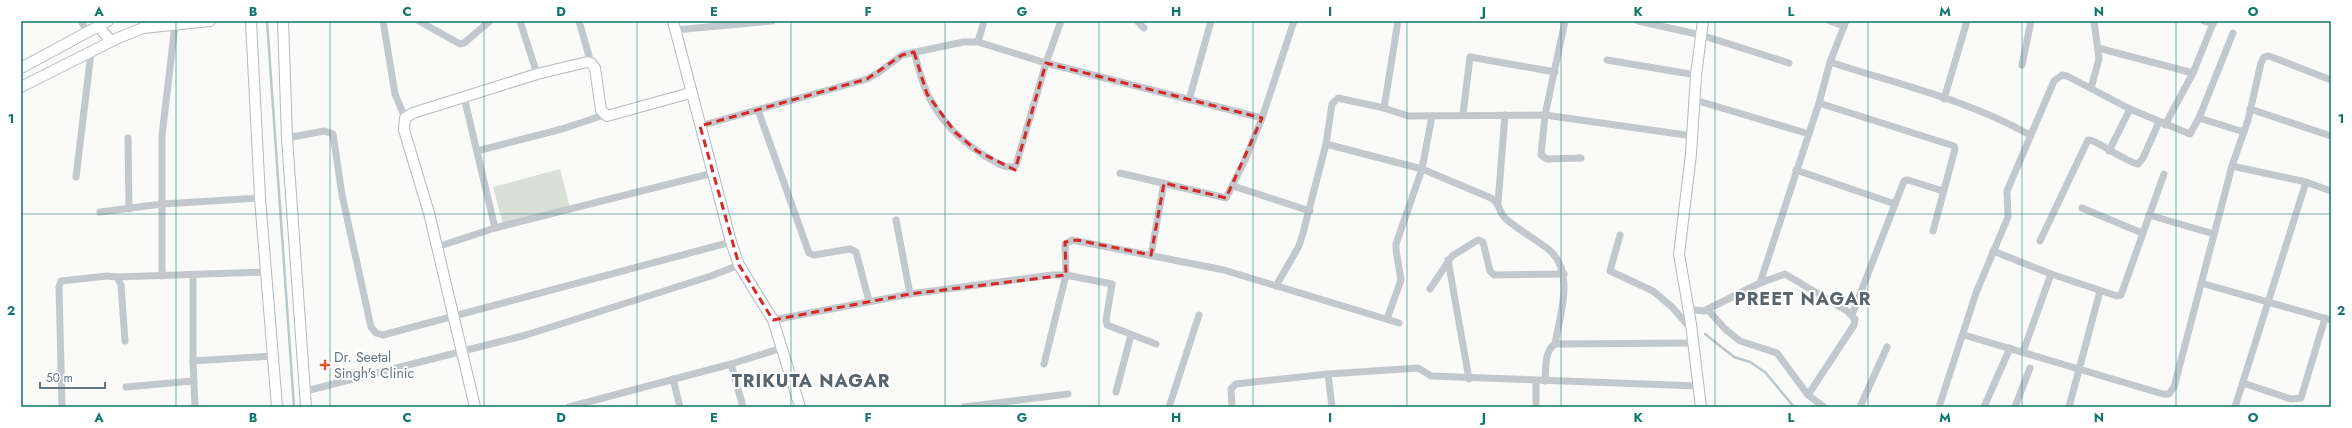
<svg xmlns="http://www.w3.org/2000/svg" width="2352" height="428" font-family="Jost,sans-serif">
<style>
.green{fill:#dadfd7}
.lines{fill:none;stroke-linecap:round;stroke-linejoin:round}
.stream{stroke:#bbc7cb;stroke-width:2.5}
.secondary-casing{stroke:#b3babf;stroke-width:12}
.street{stroke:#c3c8cc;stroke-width:7}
.secondary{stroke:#fff;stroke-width:10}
.marked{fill:none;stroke:#d62828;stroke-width:3;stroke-dasharray:8 5;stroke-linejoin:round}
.grid{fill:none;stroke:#0f766e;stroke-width:1;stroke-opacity:0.55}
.poi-dot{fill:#e4572e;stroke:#fff;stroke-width:1.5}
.labels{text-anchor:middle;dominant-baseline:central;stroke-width:4;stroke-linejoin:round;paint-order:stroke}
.poi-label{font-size:14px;fill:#657683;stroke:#fff;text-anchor:start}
.district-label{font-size:18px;font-weight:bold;letter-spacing:1px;fill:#57646e;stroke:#fff}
.neatline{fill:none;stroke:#0f766e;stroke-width:1.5}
.grid-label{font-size:13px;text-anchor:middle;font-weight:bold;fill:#0f766e}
</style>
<rect width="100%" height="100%" fill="#fafaf8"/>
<!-- green -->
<polygon class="green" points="560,169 570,208 503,225 493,187"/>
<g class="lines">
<!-- stream -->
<g class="stream">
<polyline points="267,21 294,407"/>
<polyline points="1705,334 1734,357 1750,362 1765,372 1794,407"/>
</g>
<!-- secondary casing -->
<g class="secondary-casing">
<g id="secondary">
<polyline points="251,21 260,198 277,407"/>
<polyline points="283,21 287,138 306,407"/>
<polyline points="673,21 731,242 739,265 773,320 800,407"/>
<polyline points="98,26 111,41"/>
<polyline points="21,68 108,21"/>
<polyline points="21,87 118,38 143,28 210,21"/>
<polyline points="475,407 429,213 404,130 405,118 413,113 537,74 587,62 591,63 595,68 601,110 607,116 690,93"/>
<polyline points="1701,407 1691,324 1679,254 1691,154 1696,75 1703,21"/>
</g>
</g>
<!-- street -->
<g class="street">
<polyline points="81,21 87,32"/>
<polyline points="383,21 395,94 405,118"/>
<polyline points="419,21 460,44 464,43 490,21"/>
<polyline points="520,21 537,74"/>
<polyline points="579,21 591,63"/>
<polyline points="1137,21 1144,28"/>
<polyline points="1565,21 1545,115 1541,155 1547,159 1581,158"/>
<polyline points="1638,21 1701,35 1789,63"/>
<polyline points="1830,21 1844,26"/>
<polyline points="2204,21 2213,24"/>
<polyline points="675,30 772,21"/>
<polyline points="978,42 984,21"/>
<polyline points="2098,48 2193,73"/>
<path d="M914,52c4,13 7,28 13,41 12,26 34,48 58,63 9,5 18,12 28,11l3,-2 30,-102 15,-42"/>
<polyline points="1607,60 1696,75"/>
<path d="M1830,62c67,22 138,38 200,73"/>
<polyline points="2022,65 2031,21"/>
<polyline points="2091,88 2099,59 2094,21"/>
<polyline points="464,97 495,228"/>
<polyline points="1944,99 1967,21"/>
<polyline points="1189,100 1211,21"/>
<polyline points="1695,100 1809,134"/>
<polyline points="1819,103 1954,146 1955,149 1933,231"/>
<polyline points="1384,108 1398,21"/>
<polyline points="2250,109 2331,136"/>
<polyline points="758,110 809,253 814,255 850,249 856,252 869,301"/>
<polyline points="1463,114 1470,57 1555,72"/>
<polyline points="2199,118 2244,132"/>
<polyline points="2165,125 2193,73 2214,21"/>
<polyline points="700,126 867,79 878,73 902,55 963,42 978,42 1046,63 1262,118"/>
<polyline points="128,138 129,209"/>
<polyline points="287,138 324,131 333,134 342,195 371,327 376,333 383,335 731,242"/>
<path d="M1326,144l96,25 69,29c10,6 7,14 15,21 13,11 29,20 42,30 28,22 12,65 7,95"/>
<polyline points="477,151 562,129 604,115"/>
<polyline points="2109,151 2130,109"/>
<polyline points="2232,166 2306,182 2331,191"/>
<polyline points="1796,170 1895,204"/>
<polyline points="1120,173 1226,198 1245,160 1262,118 1294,21"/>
<polyline points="76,177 91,53"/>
<polyline points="1233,186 1310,211"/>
<polyline points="1498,203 1505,115"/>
<polyline points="2082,208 2142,233"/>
<polyline points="100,212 162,204 260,198"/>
<polyline points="2149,215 2214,234"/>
<polyline points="896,220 910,294"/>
<polyline points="1620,235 1610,271 1653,291 1672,307 1692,330"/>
<path d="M2040,241l48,-101c5,-2 38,22 50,24l5,-6 16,-36"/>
<polyline points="437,247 495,228 713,173"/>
<polyline points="1993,251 2051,274 2117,296 2121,295 2164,174"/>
<polyline points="1151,255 1164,183"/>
<polyline points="1448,260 1469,379"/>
<polyline points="193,275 193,361 195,407"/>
<polyline points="162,276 162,136 175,25"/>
<polyline points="117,277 266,272"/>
<polyline points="1760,283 1819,103 1830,62 1846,21"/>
<polyline points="2201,283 2331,320"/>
<polyline points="1276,286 1299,246 1303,233 1326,144 1332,104 1338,98 1384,108 1408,116 1545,115 1693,136"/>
<polyline points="1430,289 1452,256 1478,240 1483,242 1490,271 1494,275 1564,274"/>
<polyline points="1687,309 1704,311 1760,283 1785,274 1847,311 1855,319 1854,325 1808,395"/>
<polyline points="1708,310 1725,329 1740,341 1777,353 1808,395 1824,407"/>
<polyline points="1852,315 1904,181 1908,180 1943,191"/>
<polyline points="1387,319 1401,280 1396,250 1396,244 1422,169 1432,116"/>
<polyline points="773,320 910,294 1052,275 1066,275 1112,284 1106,320 1107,325 1156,344"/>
<polyline points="1964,335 2163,394 2169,394 2174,387 2232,166 2248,120 2261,63 2264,57 2269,56 2331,80"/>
<polyline points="2023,352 2051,274"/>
<polyline points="193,361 272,356"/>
<polyline points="731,364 743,407"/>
<polyline points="1044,364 1066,275 1065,244 1072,240 1224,270 1399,323"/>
<polyline points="1328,374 1332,407"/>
<polyline points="673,379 680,407"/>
<polyline points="1536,381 1536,407"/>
<path d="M1545,381c1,-12 -1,-30 10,-37l138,-1"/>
<polyline points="2243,383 2291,399 2301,398 2325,318"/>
<polyline points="126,387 193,381"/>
<polyline points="306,391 526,335 711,276 739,265"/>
<polyline points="1116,392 1131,335"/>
<polyline points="62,407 59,287 61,281 107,276 117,277 121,285 125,341"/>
<polyline points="569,407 731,364 782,348"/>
<polyline points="964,407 1068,394"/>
<polyline points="1169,407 1199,315"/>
<polyline points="1232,407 1231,389 1236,384 1328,374 1418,368 1431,376 1698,386"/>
<polyline points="1860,407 1887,347"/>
<polyline points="1939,407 1976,293 2008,217 2007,191 2054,81 2062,75 2067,76 2130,109 2190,134 2199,118 2233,33"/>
<polyline points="1984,407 2010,348"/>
<polyline points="2015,407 2030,368"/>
<polyline points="2069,407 2100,291"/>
<polyline points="2235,407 2306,182"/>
</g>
<!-- secondary -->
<use href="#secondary" class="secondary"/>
</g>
<!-- marked area -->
<path class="marked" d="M914,52l13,42 28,38 22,19 38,19 31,-107 216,55 -36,80 -62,-15 -13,72 -74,-15 -12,2 1,33 -156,19 -137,26 -34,-55 -39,-139 167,-47 35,-24z"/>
<!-- grid -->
<path class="grid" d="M176,21v386M330,21v386M484,21v386M637,21v386M791,21v386M945,21v386M1099,21v386M1253,21v386M1407,21v386M1561,21v386M1715,21v386M1868,21v386M2022,21v386M2176,21v386M21,214h2310"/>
<!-- markers -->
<path class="poi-dot" d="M323 359h4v4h4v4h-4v4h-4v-4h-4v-4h4z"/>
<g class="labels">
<!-- poi labels -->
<g class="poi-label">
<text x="334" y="357">Dr. Seetal<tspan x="334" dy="16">Singh's Clinic</tspan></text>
</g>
<!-- district labels -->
<g class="district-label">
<text x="1803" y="299">PREET NAGAR</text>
<text x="811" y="381">TRIKUTA NAGAR</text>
</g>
</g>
<!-- border -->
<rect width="2352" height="428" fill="none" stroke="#ffffff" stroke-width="44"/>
<!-- scale -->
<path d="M40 382v6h65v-6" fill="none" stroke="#657683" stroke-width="2"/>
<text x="46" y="382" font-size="12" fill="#657683" stroke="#ffffff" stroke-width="3" paint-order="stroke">50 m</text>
<rect x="22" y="22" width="2308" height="384" class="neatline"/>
<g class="grid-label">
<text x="99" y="16">A</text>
<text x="253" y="16">B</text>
<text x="407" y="16">C</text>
<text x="561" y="16">D</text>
<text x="714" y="16">E</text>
<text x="868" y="16">F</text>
<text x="1022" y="16">G</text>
<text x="1176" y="16">H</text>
<text x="1330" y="16">I</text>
<text x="1484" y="16">J</text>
<text x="1638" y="16">K</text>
<text x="1791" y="16">L</text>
<text x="1945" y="16">M</text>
<text x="2099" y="16">N</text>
<text x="2253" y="16">O</text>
<text x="11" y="123">1</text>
<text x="2341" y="123">1</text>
<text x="11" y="315">2</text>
<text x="2341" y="315">2</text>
<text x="99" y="422">A</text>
<text x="253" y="422">B</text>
<text x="407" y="422">C</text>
<text x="561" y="422">D</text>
<text x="714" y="422">E</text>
<text x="868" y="422">F</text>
<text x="1022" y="422">G</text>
<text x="1176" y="422">H</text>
<text x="1330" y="422">I</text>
<text x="1484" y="422">J</text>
<text x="1638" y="422">K</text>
<text x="1791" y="422">L</text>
<text x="1945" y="422">M</text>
<text x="2099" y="422">N</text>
<text x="2253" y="422">O</text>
</g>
</svg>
